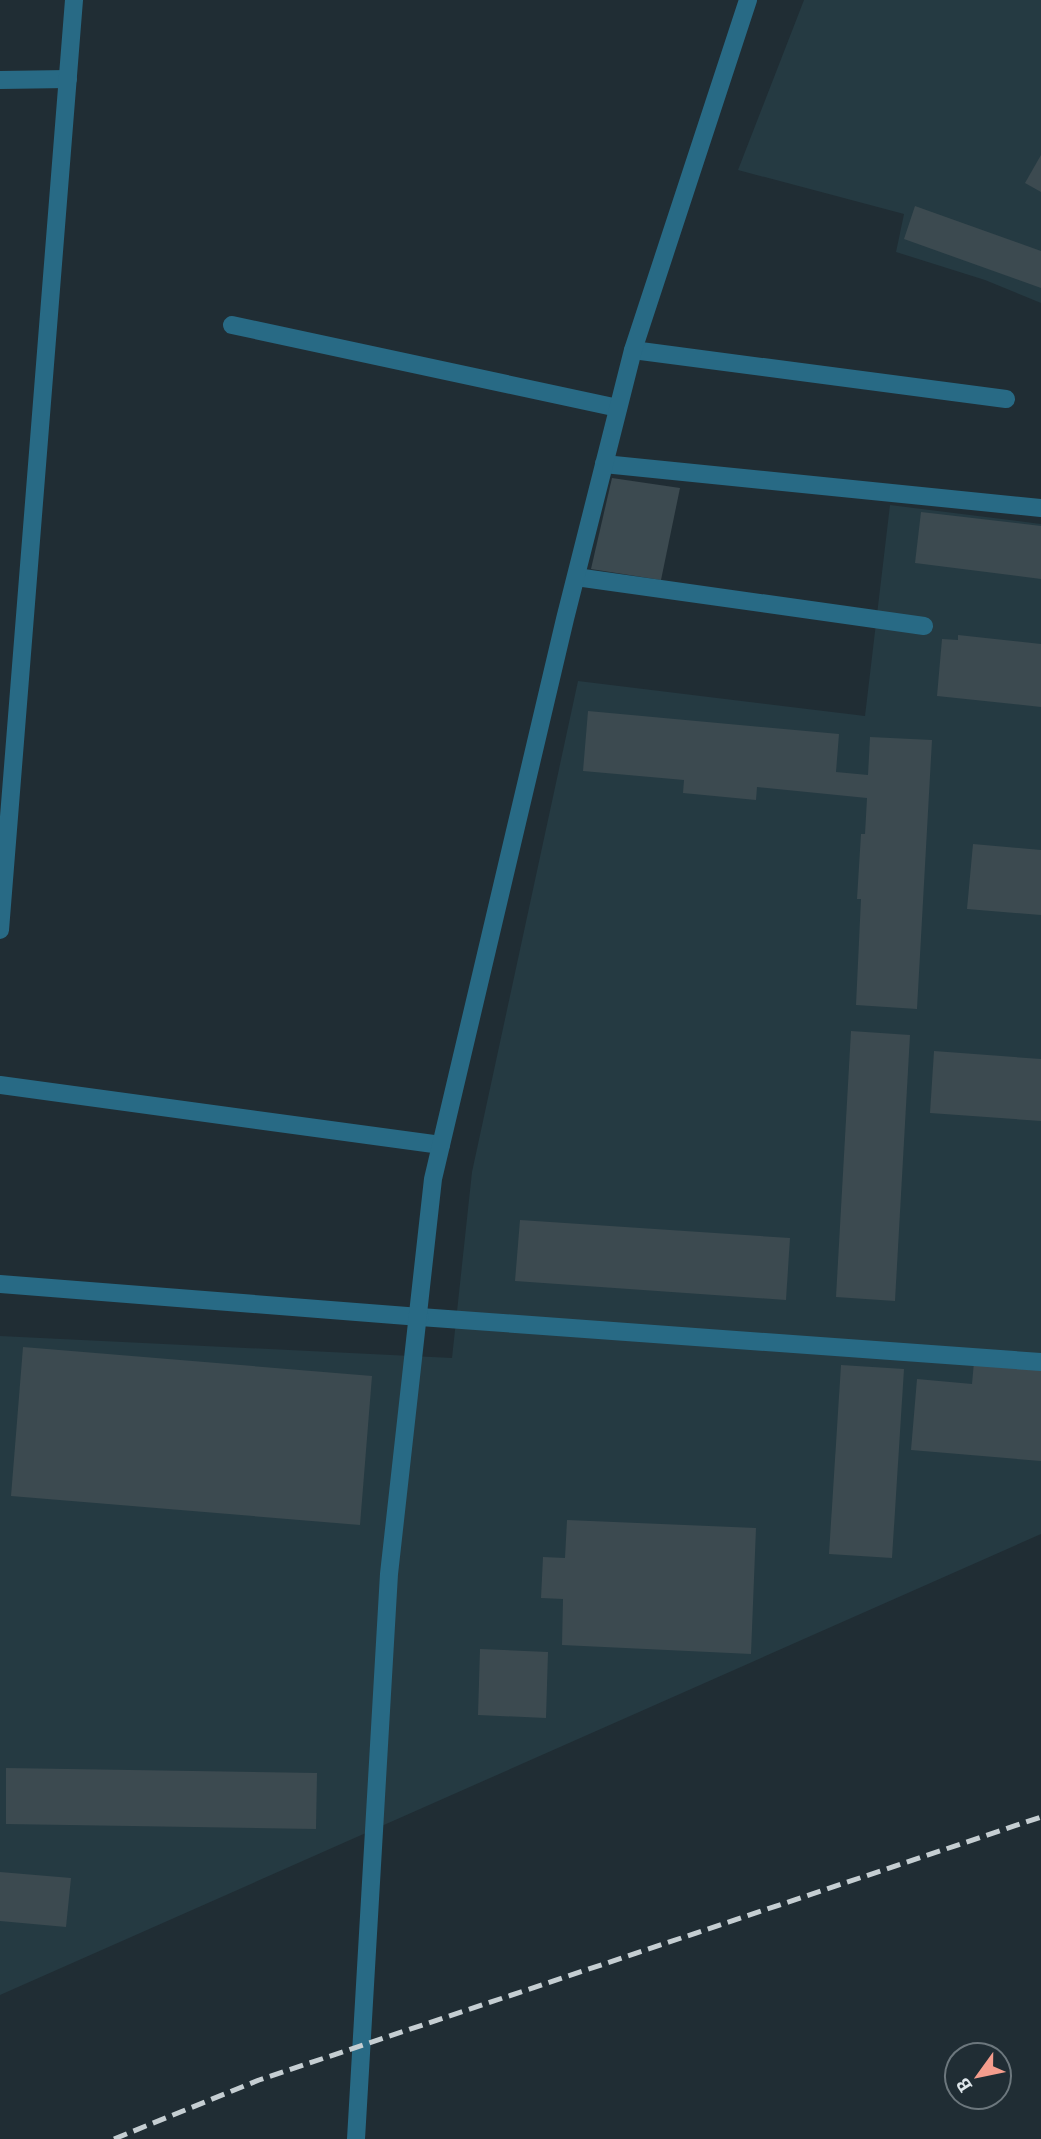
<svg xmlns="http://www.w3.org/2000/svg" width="1041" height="2139" font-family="Bitter,serif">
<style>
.built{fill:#253a42}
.building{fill:#3c4a50}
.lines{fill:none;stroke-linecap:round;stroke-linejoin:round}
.service{stroke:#286a85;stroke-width:18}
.minor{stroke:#286a85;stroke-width:18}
.rail{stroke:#c5ced2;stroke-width:5;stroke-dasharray:14 7;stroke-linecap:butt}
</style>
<rect width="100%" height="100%" fill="#202d34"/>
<!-- built -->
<g class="built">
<polygon points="804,0 1041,0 1041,303 985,280 896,252 904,214 738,170"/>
<polygon points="890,505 1041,524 1041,1534 0,1995 0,1336 452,1358 472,1172 578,681 865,716"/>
</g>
<!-- building -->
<g class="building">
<polygon points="1041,155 1041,192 1025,183"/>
<polygon points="915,206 1041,251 1041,288 904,239"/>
<polygon points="612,478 680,488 661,580 591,569"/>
<polygon points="921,512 1041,526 1041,579 915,563"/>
<polygon points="958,635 1041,644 1041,707 937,696 942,639 958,640"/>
<polygon points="588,711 839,734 836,772 868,775 870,737 932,740 917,1009 856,1005 861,899 857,899 861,834 865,834 867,798 757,787 756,800 683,793 684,780 583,771"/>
<polygon points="973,844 1041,850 1041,915 967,909"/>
<polygon points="851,1031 910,1035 895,1301 836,1297"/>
<polygon points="934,1051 1041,1059 1041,1121 930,1113"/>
<polygon points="520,1220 790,1238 786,1300 515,1281"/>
<polygon points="23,1347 372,1376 360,1525 11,1496"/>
<polygon points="974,1362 1041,1368 1041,1461 911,1450 917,1379 972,1384"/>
<polygon points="841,1365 904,1369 892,1558 829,1554"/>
<polygon points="567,1520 756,1528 751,1654 562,1645 563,1599 541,1598 543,1557 565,1558"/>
<polygon points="480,1649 548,1652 546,1718 478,1715"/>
<polygon points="6,1768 317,1773 316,1829 6,1824"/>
<polygon points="0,1872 71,1878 66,1927 0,1921"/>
</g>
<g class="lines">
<!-- service -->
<g class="service">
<polyline points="576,577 924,626"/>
<polyline points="420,1317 1041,1362"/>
</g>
<!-- minor -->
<g class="minor">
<polyline points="0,80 68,79"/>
<polyline points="232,325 618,408"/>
<polyline points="633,350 1006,399"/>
<polyline points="604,464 1041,508"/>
<polyline points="0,930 74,0"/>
<polyline points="0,1085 441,1145"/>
<polyline points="0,1284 420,1317"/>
<polyline points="356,2139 389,1574 433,1179 565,619 633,350 748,0"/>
</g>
<!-- rail -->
<polyline class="rail" points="114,2139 259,2080 1041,1817"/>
</g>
<!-- north arrow -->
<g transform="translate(978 2076) rotate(237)"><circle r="33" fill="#202d34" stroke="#6c777d" stroke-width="2"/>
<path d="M0-5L12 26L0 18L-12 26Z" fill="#f49d8d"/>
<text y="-10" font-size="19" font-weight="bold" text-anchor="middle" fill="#dee6ea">B</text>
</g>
</svg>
